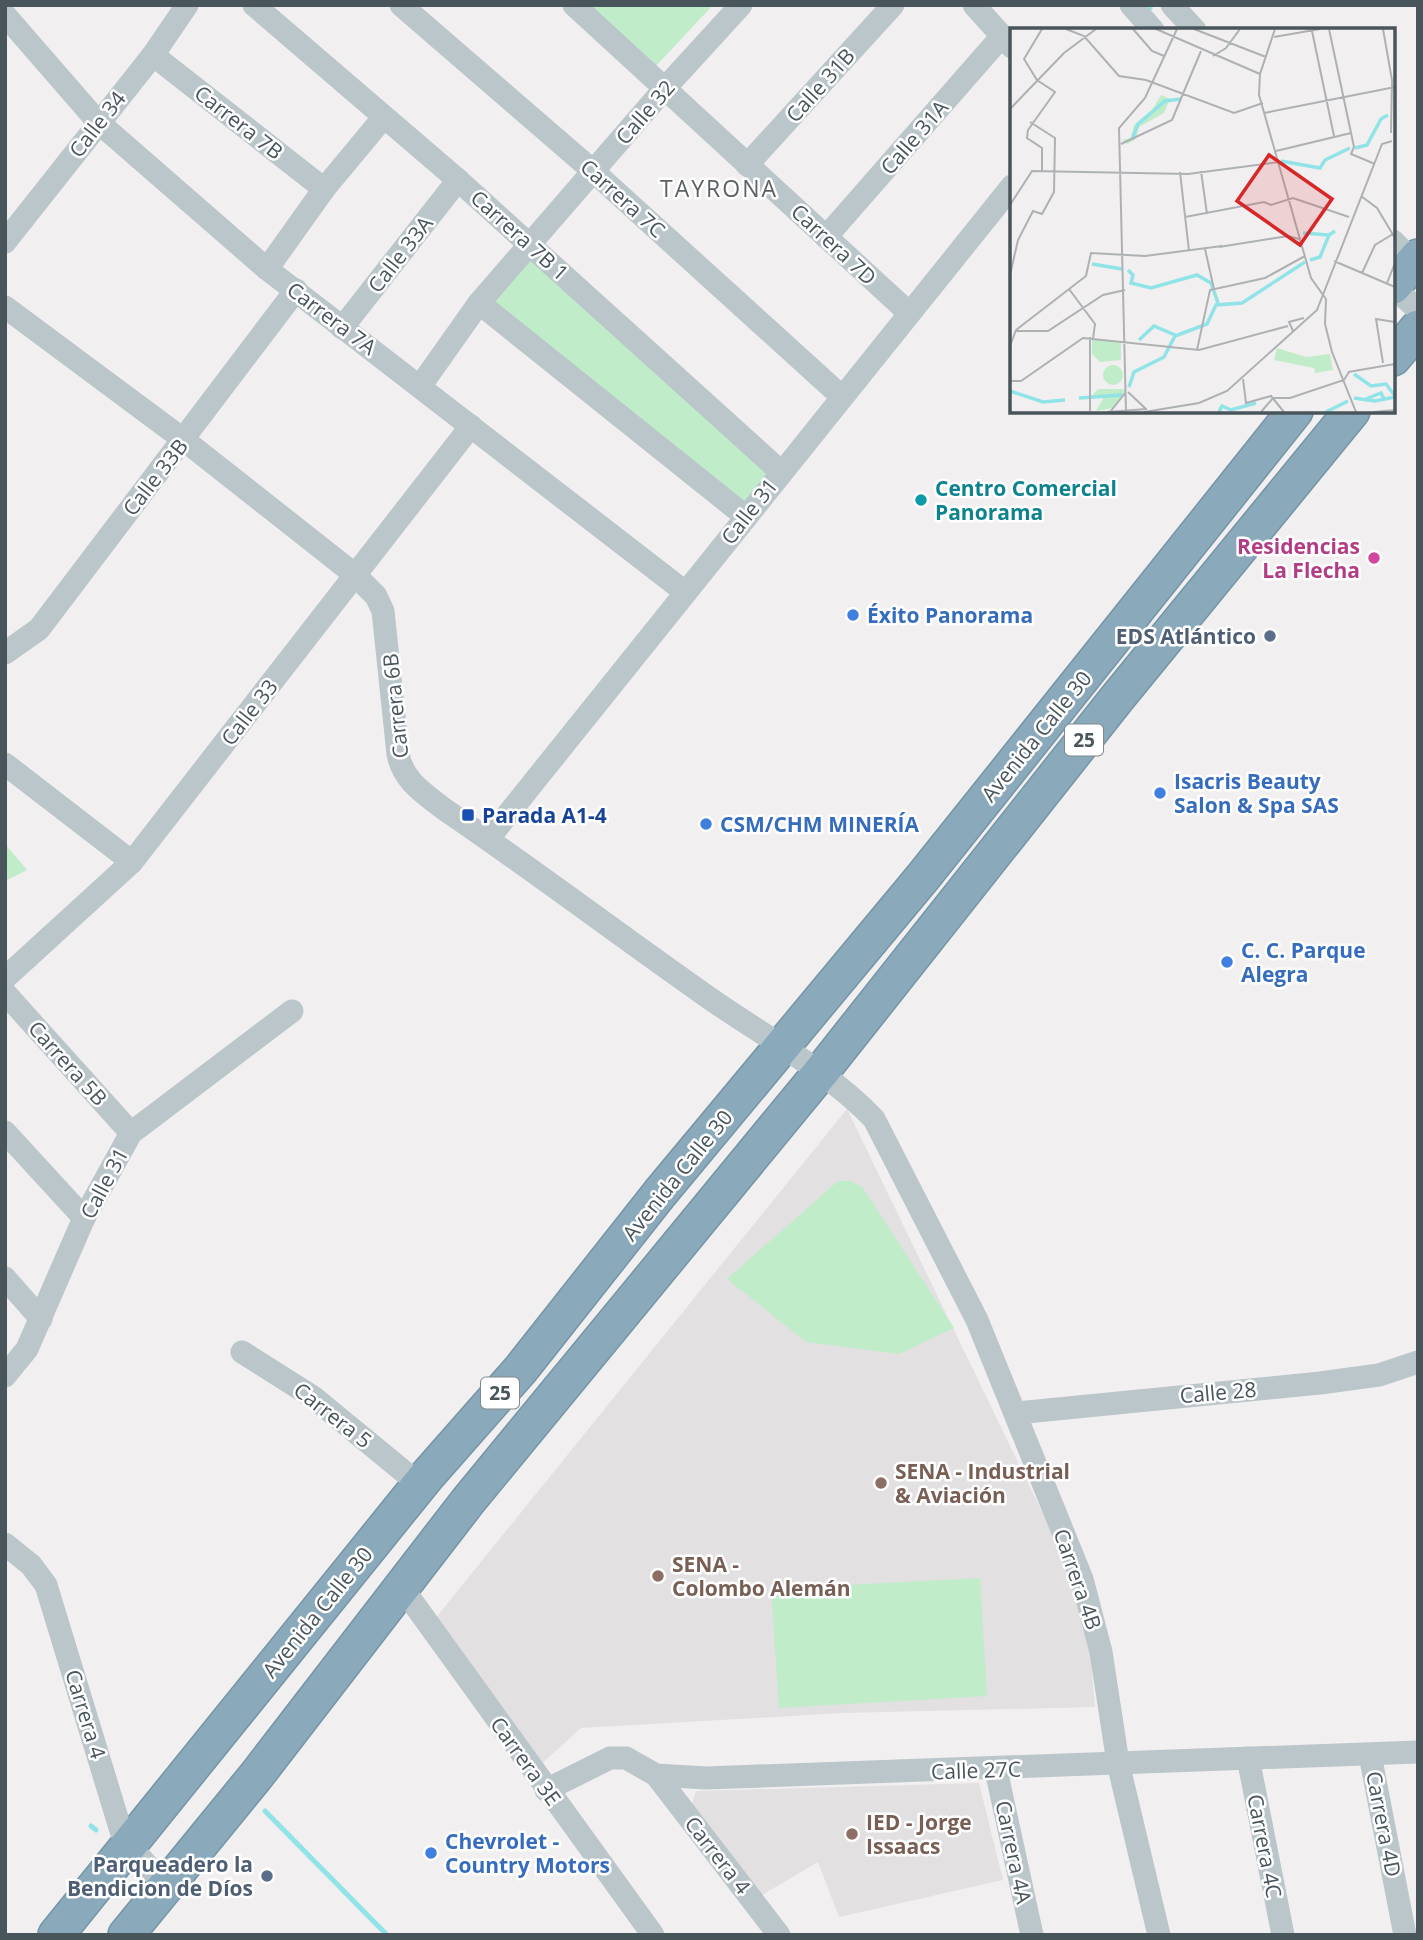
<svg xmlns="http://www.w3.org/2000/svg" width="1423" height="1940" font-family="'Open Sans',sans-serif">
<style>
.education{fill:#e2e0e1}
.green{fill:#c0ecca}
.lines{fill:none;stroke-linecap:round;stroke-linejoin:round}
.stream{stroke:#90e3e7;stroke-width:5}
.highway-casing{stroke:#7595a7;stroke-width:38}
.minor{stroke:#bbc6cb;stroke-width:23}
.highway{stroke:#8aa9bb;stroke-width:35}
.culture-dot{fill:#0f9aa8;stroke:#fff;stroke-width:2.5}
.hotel-dot{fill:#d1479c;stroke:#fff;stroke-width:2.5}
.shop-dot{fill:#3f7fe0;stroke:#fff;stroke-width:2.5}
.service-dot{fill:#5c6f8a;stroke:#fff;stroke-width:2.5}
.transit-dot{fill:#1a4fb4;stroke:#fff;stroke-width:2.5}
.education-dot{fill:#8d6e63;stroke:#fff;stroke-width:2.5}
.labels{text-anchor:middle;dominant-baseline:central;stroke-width:5;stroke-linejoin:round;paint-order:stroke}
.shield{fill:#fff;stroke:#7f888c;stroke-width:2}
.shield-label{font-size:19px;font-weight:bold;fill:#48555b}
.street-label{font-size:21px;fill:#48555b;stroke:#fff}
.culture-label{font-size:21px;font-weight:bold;fill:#0d838f;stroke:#fff;text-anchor:start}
.hotel-label{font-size:21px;font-weight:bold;fill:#b23c85;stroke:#fff;text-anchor:end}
.shop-label{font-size:21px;font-weight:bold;fill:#366cbe;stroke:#fff;text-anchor:start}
.service-label{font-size:21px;font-weight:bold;fill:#4e5e75;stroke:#fff;text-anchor:end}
.transit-label{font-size:21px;font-weight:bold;fill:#164399;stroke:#fff;text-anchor:start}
.education-label{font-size:21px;font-weight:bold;fill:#785e54;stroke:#fff;text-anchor:start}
.neighbourhood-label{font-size:23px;letter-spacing:2px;fill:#5c6164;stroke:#fff}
.inset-river{fill:none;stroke:#90e3e7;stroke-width:3.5}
.inset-road{fill:none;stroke:#aeb1b4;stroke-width:2}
.view{fill:#d62828;fill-opacity:0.15;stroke:#d62828;stroke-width:3.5}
.inset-edge{fill:none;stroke:#48555b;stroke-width:3.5}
</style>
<rect width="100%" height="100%" fill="#f2eff0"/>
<!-- education -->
<g class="education">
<polygon points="847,1109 1073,1576 1091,1658 1095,1707 843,1713 581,1728 537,1768 434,1620"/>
<polygon points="979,1783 1003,1880 839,1917 818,1862 762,1895 691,1807 696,1791"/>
</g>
<!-- green -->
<g class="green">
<polygon points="586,5 713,5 654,68"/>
<polygon points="526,248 770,471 744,509 490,301"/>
<polygon points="5,844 27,870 5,881"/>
<polygon points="838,1181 851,1181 863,1188 954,1328 899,1354 806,1342 727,1279"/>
<polygon points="980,1578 987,1696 779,1708 771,1589"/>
</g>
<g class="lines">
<!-- stream -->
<g class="stream">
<polyline points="1148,5 1150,8"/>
<polyline points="265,1811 387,1935"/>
<polyline points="91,1826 96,1830"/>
</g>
<!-- highway casing -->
<g class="highway-casing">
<g id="highway">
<polyline points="1393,286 1418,257"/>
<polyline points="1393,358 1418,328"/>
<polyline points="56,1935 426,1477 521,1369 660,1193 923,877 1295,411"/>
<polyline points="126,1935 256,1776 468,1501 821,1072 1118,697 1352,411"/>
</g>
</g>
<!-- minor -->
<g class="minor">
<polyline points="254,5 458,180 780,471"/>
<polyline points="401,5 593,171 841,396"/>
<polyline points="574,5 908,312"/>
<polyline points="974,5 1012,47"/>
<polyline points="1131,5 1153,30"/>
<polyline points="1172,5 1195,30"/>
<polyline points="5,15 98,122 267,269 685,592"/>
<polyline points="153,55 324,189"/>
<polyline points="747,165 893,5"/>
<polyline points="826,237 1002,36"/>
<polyline points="1393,241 1418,266"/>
<polyline points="5,242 153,55 187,5"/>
<polyline points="267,269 324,189 383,118"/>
<polyline points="1393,287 1418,310"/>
<polyline points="479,303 745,516"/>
<path d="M5,307l179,133 170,134 22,22 7,15 15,143c5,27 26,39 46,55 91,62 178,128 268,191 55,38 116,71 162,119l103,201 105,259 19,73 17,111 41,172"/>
<polyline points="342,328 458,180"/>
<polyline points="421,385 479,303 666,87 741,5"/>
<polyline points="5,653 39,629 296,290"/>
<polyline points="5,764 132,862"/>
<polyline points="488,839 1012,186"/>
<polyline points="5,978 132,862 471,426"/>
<polyline points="5,993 131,1133"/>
<polyline points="5,1132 84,1218"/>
<polyline points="5,1278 41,1319"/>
<polyline points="242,1352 313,1397 420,1485"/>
<polyline points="5,1376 27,1349 84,1218 131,1133 292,1011"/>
<polyline points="1016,1413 1320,1383 1379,1375 1418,1362"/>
<polyline points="5,1544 31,1565 46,1585 121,1831 128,1844 166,1886"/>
<polyline points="401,1586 653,1935"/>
<polyline points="1370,1755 1405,1935"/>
<polyline points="1248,1758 1283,1935"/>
<polyline points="996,1770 1032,1935"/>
<polyline points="656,1775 779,1935"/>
<polyline points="546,1790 610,1758 626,1758 656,1775 706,1778 1418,1752"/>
</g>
<!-- highway -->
<use href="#highway" class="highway"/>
</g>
<!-- markers -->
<circle class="culture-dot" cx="921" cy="500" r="7"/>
<circle class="hotel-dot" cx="1374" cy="558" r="7"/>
<g class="shop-dot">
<circle cx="853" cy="615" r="7"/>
<circle cx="1160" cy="793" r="7"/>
<circle cx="706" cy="824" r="7"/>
<circle cx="1227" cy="962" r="7"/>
<circle cx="431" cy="1853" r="7"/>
</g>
<g class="service-dot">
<circle cx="1270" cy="636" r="7"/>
<circle cx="267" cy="1876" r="7"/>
</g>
<rect class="transit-dot" x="461" y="808" width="14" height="14" rx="3.5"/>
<g class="education-dot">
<circle cx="881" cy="1483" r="7"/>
<circle cx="658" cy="1576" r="7"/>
<circle cx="852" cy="1834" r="7"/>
</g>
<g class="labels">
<!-- shield labels -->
<g class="shield">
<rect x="1065" y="724.5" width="38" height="31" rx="5"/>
<rect x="481" y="1377.5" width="38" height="31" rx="5"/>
</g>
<g class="shield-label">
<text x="1084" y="740">25</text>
<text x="500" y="1393">25</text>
</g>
<!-- street labels -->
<g class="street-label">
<text transform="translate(820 85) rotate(-48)">Calle 31B</text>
<text transform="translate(645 112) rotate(-49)">Calle 32</text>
<text transform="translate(239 122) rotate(38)">Carrera 7B</text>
<text transform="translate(97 124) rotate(-52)">Calle 34</text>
<text transform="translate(914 137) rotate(-49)">Calle 31A</text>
<text transform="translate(623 198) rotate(42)">Carrera 7C</text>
<text transform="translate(520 235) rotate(42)">Carrera 7B 1</text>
<text transform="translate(834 244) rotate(43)">Carrera 7D</text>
<text transform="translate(400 254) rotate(-52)">Calle 33A</text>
<text transform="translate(332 318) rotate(37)">Carrera 7A</text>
<text transform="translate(155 477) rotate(-52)">Calle 33B</text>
<text transform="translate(749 511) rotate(-52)">Calle 31</text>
<text transform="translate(395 706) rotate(-96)">Carrera 6B</text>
<text transform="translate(249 712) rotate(-52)">Calle 33</text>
<text transform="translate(1036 736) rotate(-51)">Avenida Calle 30</text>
<text transform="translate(68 1063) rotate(48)">Carrera 5B</text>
<text transform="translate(677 1175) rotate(-51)">Avenida Calle 30</text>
<text transform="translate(104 1183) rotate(-62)">Calle 31</text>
<text transform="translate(1218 1392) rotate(-5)">Calle 28</text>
<text transform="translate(333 1415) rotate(38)">Carrera 5</text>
<text transform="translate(1078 1579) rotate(71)">Carrera 4B</text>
<text transform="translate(317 1612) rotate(-51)">Avenida Calle 30</text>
<text transform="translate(86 1714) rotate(73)">Carrera 4</text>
<text transform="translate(526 1761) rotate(54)">Carrera 3E</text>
<text transform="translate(976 1770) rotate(-2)">Calle 27C</text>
<text transform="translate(1384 1824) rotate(79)">Carrera 4D</text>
<text transform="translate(1265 1846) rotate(79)">Carrera 4C</text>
<text transform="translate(1014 1852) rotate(78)">Carrera 4A</text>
<text transform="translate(718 1855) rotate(52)">Carrera 4</text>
</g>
<!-- culture labels -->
<g class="culture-label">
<text x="935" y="488">Centro Comercial<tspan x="935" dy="24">Panorama</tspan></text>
</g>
<!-- hotel labels -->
<g class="hotel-label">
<text x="1360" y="546">Residencias<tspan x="1360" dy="24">La Flecha</tspan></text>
</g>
<!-- shop labels -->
<g class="shop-label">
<text x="867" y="615">Éxito Panorama</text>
<text x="1174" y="781">Isacris Beauty<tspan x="1174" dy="24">Salon &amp; Spa SAS</tspan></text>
<text x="720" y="824">CSM/CHM MINERÍA</text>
<text x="1241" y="950">C. C. Parque<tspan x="1241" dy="24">Alegra</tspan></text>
<text x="445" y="1841">Chevrolet -<tspan x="445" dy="24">Country Motors</tspan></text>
</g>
<!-- service labels -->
<g class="service-label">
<text x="1256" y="636">EDS Atlántico</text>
<text x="253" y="1864">Parqueadero la<tspan x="253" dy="24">Bendicion de Díos</tspan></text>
</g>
<!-- transit labels -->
<g class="transit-label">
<text x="482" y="815">Parada A1-4</text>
</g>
<!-- education labels -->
<g class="education-label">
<text x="895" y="1471">SENA - Industrial<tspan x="895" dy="24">&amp; Aviación</tspan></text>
<text x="672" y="1564">SENA -<tspan x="672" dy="24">Colombo Alemán</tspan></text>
<text x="866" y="1822">IED - Jorge<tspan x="866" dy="24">Issaacs</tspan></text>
</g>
<!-- neighbourhood labels -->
<g class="neighbourhood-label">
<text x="719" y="188">TAYRONA</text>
</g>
</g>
<!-- overview -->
<g transform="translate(1010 28)">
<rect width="385" height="385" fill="#f2eff0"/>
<path d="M151,67l9,4 -6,14 -25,14 -3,12 -9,5 -5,-4 9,-2 3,-13 18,-15zM82,311l29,3v18l-21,2 -8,-8zM267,320l29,9 24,-3 3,16 -18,3 -1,-5 -40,-8zM93 347a10 10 0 1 1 20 0a10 10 0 1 1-20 0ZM88,361h23l5,1 -12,18 -18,3 8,-14h-13z" fill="#c0ecca"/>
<path class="inset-river" d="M122,111l6,-15 27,-23 16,-2M345,120l12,-3 14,-26 7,-4M271,133l39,7 5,-8 25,-12M293,205l25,2M300,232l10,-3 9,-22 6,-4M82,236l30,5M118,242l5,5 -2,8 20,5 46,-13 14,8 7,20M129,312l15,-14 21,9M344,346l17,12 15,-2 9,12M119,359l5,-15 30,-15 11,-21 32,-12 9,-19 26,-2 63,-41M0,363l33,11 22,-2M69,370l43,-3M344,370l21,3 20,-4M356,371l15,-6 3,6M209,384l3,-6 9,4 25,-7M316,384l22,-11"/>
<path class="inset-road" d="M32,1l-18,30 13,21 18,12 -27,38 -1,8 15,10v23M56,1l18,7 35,40 27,4 88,33 29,-10M123,1l19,22 12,5M146,1l104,45M184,1l72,28M265,1l-15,45 -1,21 52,183 15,21 -1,25 7,28 24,60M319,1l25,118 -3,7 24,10M373,1l9,51 -1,53M302,3l22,105M264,9l46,-8M203,28l13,-8 14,-19M0,81l54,-56 32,-24M254,85l131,-26M111,116l51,-24 29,-69M266,123l75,-18M191,143l6,43M170,144l9,79M351,168l16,12 18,30M0,177l22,-34 156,3 91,-12M175,189l79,-15 7,3 22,-7 56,19M209,219l69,-11 11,3M195,221l9,40M324,233l61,26M352,245l13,-28 18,-11M0,247l8,-35 15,-29 9,3 12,-22 1,-54 -25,-16M377,255l8,-20M59,261l26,35 -2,15M6,303h32l55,-36 22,-5M283,303l-4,-9 15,-4M0,318l6,-16 70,-54 5,-23 54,3 77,-10M187,322l13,-60 55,-12 40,-22M373,335l-7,-44 19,3M338,344l47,-8M233,351l3,24 25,-7 13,16M0,353h11l62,-43 116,12 89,-24M118,364l18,17M80,383v-74M97,384l40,-3M100,384l16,-20M116,384l-7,-284 26,-30 32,-69M134,384l55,-9 28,-12 90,-81 65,-166 10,-3M251,384l12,-14h17l54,-18 5,-8M364,384l21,-2"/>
<path class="view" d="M259,127l63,44 -32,46 -63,-44z"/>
<rect width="385" height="385" class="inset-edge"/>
</g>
<!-- border -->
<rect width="1423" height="1940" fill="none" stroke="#48555b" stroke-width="14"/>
</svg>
